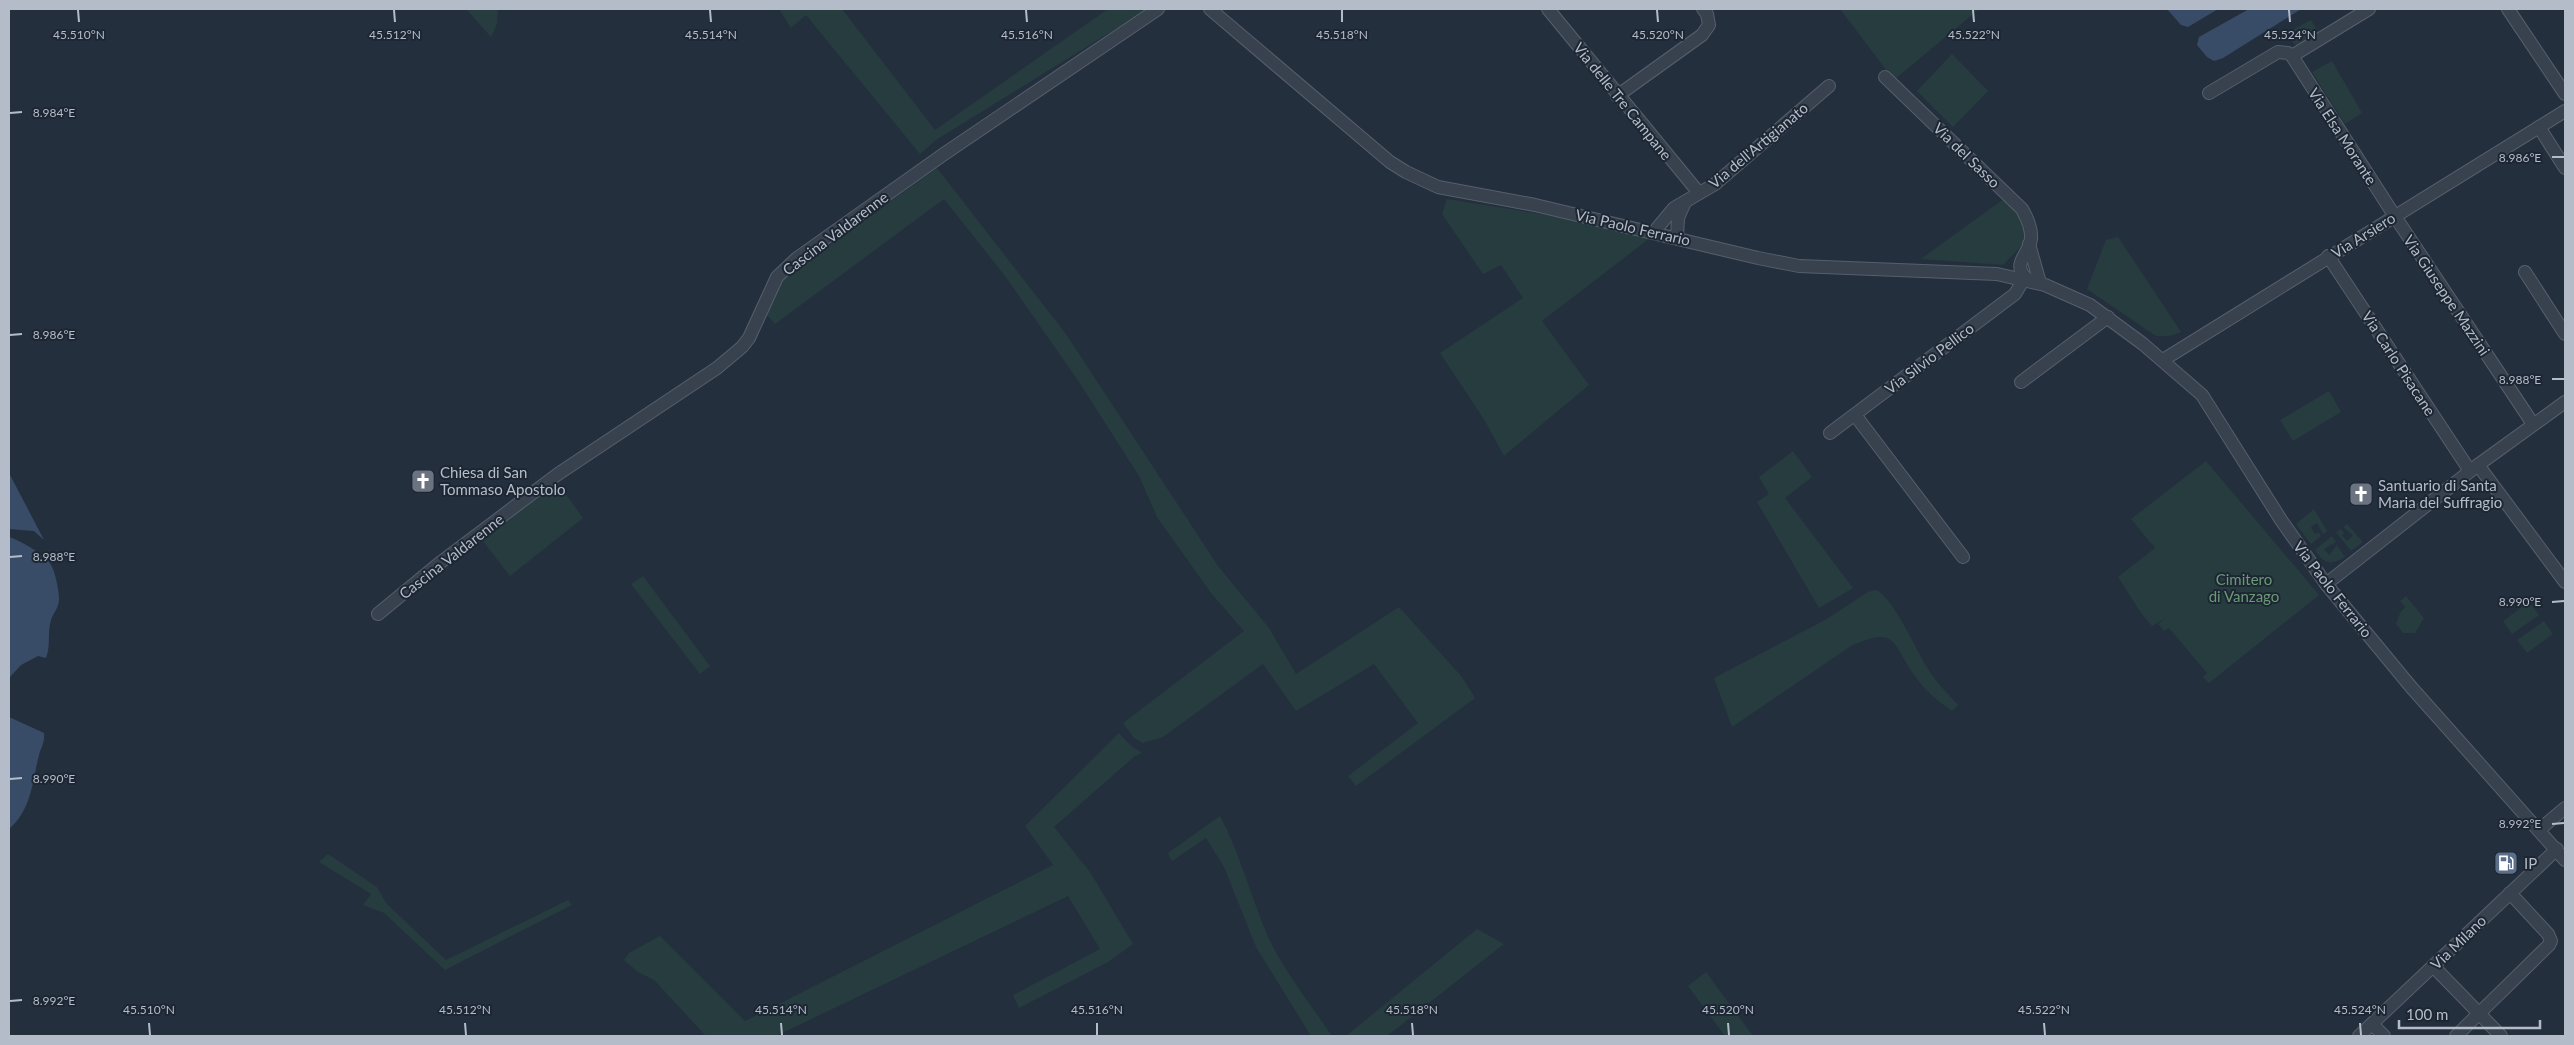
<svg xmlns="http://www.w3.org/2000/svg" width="2574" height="1045" font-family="Lato,sans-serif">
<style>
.green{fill:#263c3f}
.water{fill:#394c67}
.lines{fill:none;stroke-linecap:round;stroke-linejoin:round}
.minor-casing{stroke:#565f6c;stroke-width:14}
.minor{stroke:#38414e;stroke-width:12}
.ticks{fill:none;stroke:#b4bcc9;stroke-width:2}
.labels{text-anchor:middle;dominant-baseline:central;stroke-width:4;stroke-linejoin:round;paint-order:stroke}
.street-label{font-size:15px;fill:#b4bcc9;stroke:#1d2633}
.poi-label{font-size:15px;fill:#b4bcc9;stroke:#1d2633;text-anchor:start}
.park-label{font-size:15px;fill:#6b9a76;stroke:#1d2633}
.ticks-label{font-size:12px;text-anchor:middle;fill:#b4bcc9;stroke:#1d2633;stroke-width:4;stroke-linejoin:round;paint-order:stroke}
</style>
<rect width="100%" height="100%" fill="#242f3e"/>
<!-- green -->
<g class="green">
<polygon points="466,9 498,9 497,24 491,37"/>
<polygon points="779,9 842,9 935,130 1108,9 1148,9 936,140 920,154 806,15 791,28"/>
<polygon points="1840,9 1979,9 1894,80"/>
<polygon points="2311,20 2319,34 2299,46 2294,44 2286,33"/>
<polygon points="1952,54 1988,91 1953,127 1917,91"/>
<polygon points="2332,61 2362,113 2345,124 2312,72"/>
<polygon points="937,168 1066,334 1218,566 1269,628 1296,674 1399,607 1462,677 1475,698 1356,786 1348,776 1418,723 1374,664 1296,711 1263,664 1163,737 1143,743 1134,738 1123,723 1244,631 1211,593 1157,517 1139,476 1077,379 1005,276 944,199 775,324 764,312 782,280"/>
<path d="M2005,198c14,16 19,21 21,43l-23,24 -82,-6z"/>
<polygon points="1447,199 1548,215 1650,238 1542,321 1589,385 1504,456 1485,421 1440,353 1523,298 1501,265 1483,274 1442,214"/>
<polygon points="2118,237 2181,332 2169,336 2156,336 2087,289 2106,240"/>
<polygon points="2329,391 2341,412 2293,441 2280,420"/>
<polygon points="1793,451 1812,477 1785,498 1853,588 1819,608 1757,502 1769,494 1759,477"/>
<polygon points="2206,461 2319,595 2209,683 2203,677 2207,673 2169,628 2164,631 2158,624 2166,618 2152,626 2141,613 2118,577 2155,548 2131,519"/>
<polygon points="557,482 583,518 510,576 482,540"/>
<polygon points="2314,509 2327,531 2323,534 2317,523 2311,527 2315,534 2318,532 2321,536 2311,544 2296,524"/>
<polygon points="2347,524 2363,542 2351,551 2336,532 2341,529 2344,533 2342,535 2347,541 2353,535 2343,527"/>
<path d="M2332,536l4,6 -12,7 5,6 8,-10 8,12c-14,9 -22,6 -30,-7z"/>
<polygon points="643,576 710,666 700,674 631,584"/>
<path d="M1875,590c17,4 42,62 53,79 8,13 20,25 30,36l-6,6c-14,-10 -27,-20 -37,-35 -24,-33 -17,-51 -64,-30l-119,81 -18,-49 111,-58 43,-28z"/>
<polygon points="2406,596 2424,618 2415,633 2403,633 2396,624 2400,613 2405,607 2400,601"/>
<polygon points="2529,602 2539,615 2512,634 2503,621"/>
<polygon points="2544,621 2553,634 2527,653 2517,640"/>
<polygon points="1119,733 1130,745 1142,753 1135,756 1054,827 1090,872 1133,944 1108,962 1019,1008 1013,995 1100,949 1068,896 776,1036 706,1036 654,980 638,972 624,960 629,953 660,936 745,1021 1053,865 1025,826"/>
<path d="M1220,816c18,34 28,70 42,106 14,39 47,80 70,114h-21l-55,-89 -32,-80 -18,-29 -34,23 -4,-8z"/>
<polygon points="328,854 377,887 386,903 446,960 568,900 572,905 445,970 384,913 363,905 371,894 319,862"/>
<polygon points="1477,929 1504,944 1387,1036 1346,1036"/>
<polygon points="1706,972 1753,1036 1725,1036 1688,986"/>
</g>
<!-- water -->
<g class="water">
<polygon points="2167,9 2218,9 2188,27 2181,25"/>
<polygon points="2249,9 2301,9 2223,58 2214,61 2207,57 2197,45 2199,37"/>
<polygon points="9,473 44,540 34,531 9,529"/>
<path d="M9,537c12,4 31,15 40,25 6,7 10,28 10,37 0,9 -6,14 -8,21 -4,14 0,25 -5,38l-8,-2 -17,9 -12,13z"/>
<path d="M9,717l35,16c1,10 -3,14 -5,22 -7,27 -7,54 -30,74z"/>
</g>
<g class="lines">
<!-- minor casing -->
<g class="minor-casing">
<g id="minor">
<polyline points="1210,9 1390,162 1406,172 1438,187 1535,205 1758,258 1799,266 1997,274 2045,285 2090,305 2143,344 2202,395 2281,520 2326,584 2411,687 2565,860"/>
<polyline points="1548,9 1699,193"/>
<polyline points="2508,9 2565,94"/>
<polyline points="2292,56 2369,9"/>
<path d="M1885,77l137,132c5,9 10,19 9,30 -2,16 -22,26 -2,41"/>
<polyline points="2209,93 2278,52 2288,53 2292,56 2394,215 2533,424"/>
<polyline points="1617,96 1702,35 1709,25 1707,14 1703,9"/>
<polyline points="2539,127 2565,168"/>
<polyline points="1654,232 1674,208 1715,184 1829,86"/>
<polyline points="1677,237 1678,218 1685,202"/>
<polyline points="2029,244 2040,283"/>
<polyline points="2328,256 2470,471"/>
<polyline points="2525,272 2565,334"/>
<polyline points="2163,360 2565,111"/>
<polyline points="2021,382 2108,317"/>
<polyline points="1855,415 1963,557"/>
<polyline points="1830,433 2015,294 2021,284 2021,278"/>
<polyline points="2478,465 2565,582"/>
<polyline points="2326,584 2478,465 2565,402"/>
<polyline points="378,614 441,562 558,474 717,368 742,347 749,338 777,277 796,259 944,154 1158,9"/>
<polyline points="2539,830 2565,808"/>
<polyline points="2433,966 2501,1036"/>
<polyline points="2372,1024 2384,1036"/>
<polyline points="2359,1036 2557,849"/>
<polyline points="2456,1036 2549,945 2551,941 2548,934 2510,893"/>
</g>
</g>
<!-- minor -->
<use href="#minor" class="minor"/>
</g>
<!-- ticks -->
<path class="ticks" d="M78,10l1,12M394,10l1,12M710,10l1,12M1026,10l1,12M1342,10v12M1657,10l1,12M1973,10l1,12M2289,10l1,12M10,113l12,-1M2552,157h12M10,335l12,-1M2552,379h12M10,557l12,-1M2552,602l12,-1M10,779l12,-1M2552,824l12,-1M10,1001l12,-1M149,1023l1,12M465,1023l1,12M781,1023l1,12M1097,1023v12M1412,1023l1,12M1728,1023l1,12M2044,1023l1,12M2360,1023l1,12"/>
<!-- icons -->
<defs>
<g id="church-square" transform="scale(1.25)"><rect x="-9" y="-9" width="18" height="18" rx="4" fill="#6b7280" stroke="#1d2633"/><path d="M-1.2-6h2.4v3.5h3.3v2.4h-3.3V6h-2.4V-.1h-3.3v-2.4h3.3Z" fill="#fff"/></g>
<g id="fuel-square" transform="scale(1.25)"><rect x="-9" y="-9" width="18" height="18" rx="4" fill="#5c6f8a" stroke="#1d2633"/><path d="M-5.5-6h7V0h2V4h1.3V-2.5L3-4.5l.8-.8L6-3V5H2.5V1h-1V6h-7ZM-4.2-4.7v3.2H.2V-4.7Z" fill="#fff"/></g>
</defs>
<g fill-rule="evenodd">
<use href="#church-square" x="423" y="481"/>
<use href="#church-square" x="2361" y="494"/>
<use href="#fuel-square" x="2506" y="863"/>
</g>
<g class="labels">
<!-- street labels -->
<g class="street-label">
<text transform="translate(1623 101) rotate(51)">Via delle Tre Campane</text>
<text transform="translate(2343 136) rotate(57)">Via Elsa Morante</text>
<text transform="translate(1758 145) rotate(-40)">Via dell'Artigianato</text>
<text transform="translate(1967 155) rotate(44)">Via del Sasso</text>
<text transform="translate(1633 227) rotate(13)">Via Paolo Ferrario</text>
<text transform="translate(835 233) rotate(-37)">Cascina Valdarenne</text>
<text transform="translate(2363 235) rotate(-32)">Via Arsiero</text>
<text transform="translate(2447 295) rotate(56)">Via Giuseppe Mazzini</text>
<text transform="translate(1929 358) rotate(-37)">Via Silvio Pellico</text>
<text transform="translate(2399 363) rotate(57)">Via Carlo Pisacane</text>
<text transform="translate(451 556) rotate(-38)">Cascina Valdarenne</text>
<text transform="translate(2333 589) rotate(52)">Via Paolo Ferrario</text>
<text transform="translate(2458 942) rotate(-44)">Via Milano</text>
</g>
<!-- poi labels -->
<g class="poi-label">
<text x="440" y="472">Chiesa di San<tspan x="440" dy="17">Tommaso Apostolo</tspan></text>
<text x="2378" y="485">Santuario di Santa<tspan x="2378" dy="17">Maria del Suffragio</tspan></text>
<text x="2524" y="863">IP</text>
</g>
<!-- park labels -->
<g class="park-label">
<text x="2244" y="579">Cimitero<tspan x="2244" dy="17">di Vanzago</tspan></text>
</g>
</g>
<g class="ticks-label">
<text x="79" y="39">45.510°N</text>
<text x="395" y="39">45.512°N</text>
<text x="711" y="39">45.514°N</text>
<text x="1027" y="39">45.516°N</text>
<text x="1342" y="39">45.518°N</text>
<text x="1658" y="39">45.520°N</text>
<text x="1974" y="39">45.522°N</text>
<text x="2290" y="39">45.524°N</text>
<text x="54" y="117">8.984°E</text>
<text x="2520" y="162">8.986°E</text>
<text x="54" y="339">8.986°E</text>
<text x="2520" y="384">8.988°E</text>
<text x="54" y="561">8.988°E</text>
<text x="2520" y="606">8.990°E</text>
<text x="54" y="783">8.990°E</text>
<text x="2520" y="828">8.992°E</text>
<text x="54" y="1005">8.992°E</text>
<text x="149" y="1014">45.510°N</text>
<text x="465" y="1014">45.512°N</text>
<text x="781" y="1014">45.514°N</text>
<text x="1097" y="1014">45.516°N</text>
<text x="1412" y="1014">45.518°N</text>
<text x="1728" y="1014">45.520°N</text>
<text x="2044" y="1014">45.522°N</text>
<text x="2360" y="1014">45.524°N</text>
</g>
<!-- border -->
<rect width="2574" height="1045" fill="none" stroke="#b4bcc9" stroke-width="20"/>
<!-- scale -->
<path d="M2399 1020v8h141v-8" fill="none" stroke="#b4bcc9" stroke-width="2.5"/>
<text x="2406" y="1020" font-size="15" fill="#b4bcc9" stroke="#1d2633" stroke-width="4" paint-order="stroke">100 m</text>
</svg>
